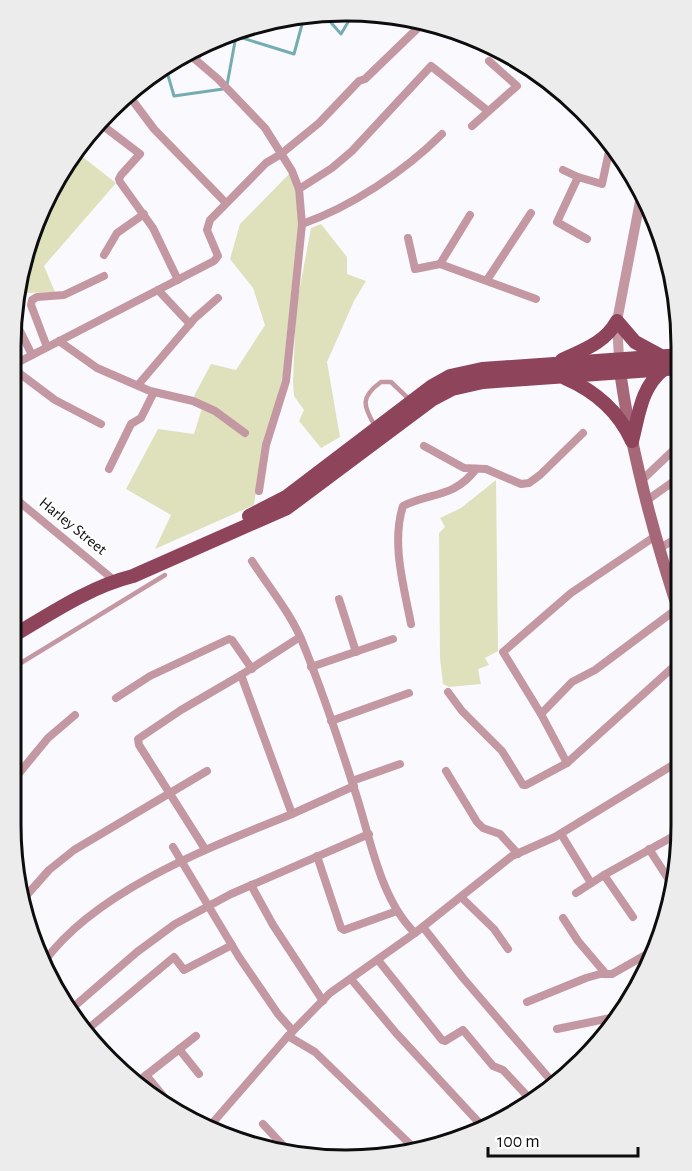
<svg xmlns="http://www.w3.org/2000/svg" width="692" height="1171" font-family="'Alegreya Sans',sans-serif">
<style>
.green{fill:#dfe1bc}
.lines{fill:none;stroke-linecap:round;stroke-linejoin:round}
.stream{stroke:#73adb2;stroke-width:3}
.service{stroke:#c498a3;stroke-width:4.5}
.minor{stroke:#c498a3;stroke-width:8}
.tertiary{stroke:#c498a3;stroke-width:10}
.secondary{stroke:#a66879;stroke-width:12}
.primary{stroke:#8e455c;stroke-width:14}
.labels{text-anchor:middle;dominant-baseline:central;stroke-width:4.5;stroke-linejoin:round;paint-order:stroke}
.street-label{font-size:16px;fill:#0d0d0e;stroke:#fff}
.rim{fill:none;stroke:#0d0d0e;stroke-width:3}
</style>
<rect width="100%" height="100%" fill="#fafafe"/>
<!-- green -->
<g class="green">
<polygon points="75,151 116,183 44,266 55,292 27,293 20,278 28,238 67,159"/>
<polygon points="292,171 299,216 283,375 261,459 254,505 155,549 171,515 126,489 158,429 194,434 202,408 194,396 211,364 236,370 265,325 253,288 230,259 240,224"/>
<polygon points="321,224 347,257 347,274 366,281 354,301 327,362 340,437 321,448 299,421 304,410 294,396 293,383 296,308 311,228"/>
<polygon points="496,480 498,651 485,658 489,665 478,669 481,684 449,687 443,684 440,658 439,533 445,527 440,518 461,508"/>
</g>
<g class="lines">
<!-- stream -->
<g class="stream">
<polyline points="326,17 341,34 351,17"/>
<polyline points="165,65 174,96 223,89"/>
<polyline points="227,85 236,36 294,54 304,17"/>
</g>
<!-- service -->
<g class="service">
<path d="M375,426c-12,-20 -15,-29 6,-44h10l20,19"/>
<polyline points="11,669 165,575"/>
</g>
<!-- minor -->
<g class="minor">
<polyline points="190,55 218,79 265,128 292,171 299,189 302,224 286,381 266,445 259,491"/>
<polyline points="195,59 202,49"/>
<polyline points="130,97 154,129 225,202"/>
<polyline points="102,125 140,154 121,175 119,179 120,182 153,228 178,280"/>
<polyline points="472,126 517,86 489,61"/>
<polyline points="563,170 578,177 602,184 611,142"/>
<polyline points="578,177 557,222 587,239"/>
<polyline points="299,189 332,168 352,151 431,66 488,111"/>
<path d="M302,224c49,-17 103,-53 140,-90"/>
<polyline points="408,238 415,269 440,264 536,299"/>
<polyline points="104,255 117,233 144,214"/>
<polyline points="440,264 470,215"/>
<polyline points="487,280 531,213"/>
<polyline points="158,290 190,324"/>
<polyline points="13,317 32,355"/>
<polyline points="59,341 97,368 150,391 193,401 215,411 245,433"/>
<polyline points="47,347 31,305 32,300 37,297 64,295 104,276"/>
<polyline points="11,366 214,261 218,256 207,230 210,220 266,163 281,154 319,123 359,81 365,79 421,25"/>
<polyline points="11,367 55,400 101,424"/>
<polyline points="138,385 195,318 218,298"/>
<polyline points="424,446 464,468 486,469 521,484 529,483 540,475 583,433"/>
<polyline points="109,469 131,424 141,418 154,392"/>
<polyline points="642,480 681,443"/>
<polyline points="11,495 115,581"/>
<polyline points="646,501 681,476"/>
<polyline points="658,549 681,536"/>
<path d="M252,561c18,28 41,55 52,85 19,47 35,95 50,142 16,47 25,110 61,145"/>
<polyline points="339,599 356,652"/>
<path d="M411,624c-7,-37 -20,-81 -8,-118 29,-14 51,-8 73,-37"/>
<polyline points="300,637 241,675 292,814 354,786"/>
<polyline points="311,667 393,639"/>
<polyline points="448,692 462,711 502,751 523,785 526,785 567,763 681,660"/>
<polyline points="116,698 150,676 229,639 232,640 252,669"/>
<polyline points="541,714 572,682 595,670 678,608"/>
<polyline points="331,721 409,693"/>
<polyline points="567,763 541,714 503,652 571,593 654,537"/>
<polyline points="446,771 477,822 483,828 500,834 518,854"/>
<polyline points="352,781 400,764"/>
<polyline points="11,783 48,738 75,715"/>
<polyline points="561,834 591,883"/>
<polyline points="173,847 239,957 278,1014 293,1031"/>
<polyline points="205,849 139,745 138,739 181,710 241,675"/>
<polyline points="649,849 673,886"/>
<polyline points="317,856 341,928 344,930 397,911"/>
<polyline points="604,875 633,917"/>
<polyline points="251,885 273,925 323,1001"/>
<polyline points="576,893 604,875 681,832"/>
<polyline points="461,897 494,929 508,949"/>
<polyline points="23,898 25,897 49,870 74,850 207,771"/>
<polyline points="563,918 578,941 606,974"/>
<polyline points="423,927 463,978 548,1077"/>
<polyline points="378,960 442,1040 445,1041 463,1030 493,1066 503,1070 532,1101"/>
<path d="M44,962c52,-72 167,-115 248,-148"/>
<polyline points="351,979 396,1033 483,1127"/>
<polyline points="527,1002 586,978 600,974 612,974 656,949"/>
<polyline points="70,1010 137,952 175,924 231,894 369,834"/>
<polyline points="557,1029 620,1016"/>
<polyline points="83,1033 174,957 184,970 232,945"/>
<polyline points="288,1036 315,1052 415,1149"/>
<polyline points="179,1049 199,1074"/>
<polyline points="146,1075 173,1108"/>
<polyline points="135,1084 196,1036"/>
<polyline points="213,1123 227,1137"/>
<polyline points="263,1124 288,1151"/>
<polyline points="209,1127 288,1036 330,993 415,933 512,856 555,837 681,760"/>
</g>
<!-- tertiary -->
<polyline class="tertiary" points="619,359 617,321 642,191"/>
<!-- secondary -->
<path class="secondary" d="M619,363c11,87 34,171 62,255"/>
<!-- primary -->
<g class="primary">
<path d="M562,360c21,-10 43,-17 55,-39l18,21 24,13"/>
<path d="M565,378c30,13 53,32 67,63"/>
<path d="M632,441c7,-27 9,-54 32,-72"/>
<polyline points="249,516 286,497 432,386 450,376 482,369 681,355"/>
<path d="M11,637c39,-23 78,-50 122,-61l154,-68 146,-109 19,-10 31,-7 198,-14"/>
</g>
</g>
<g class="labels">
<!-- street labels -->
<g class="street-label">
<text transform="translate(73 526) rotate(39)">Harley Street</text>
</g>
</g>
<!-- crop -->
<path d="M0 0H692V1171H0ZM346 21H346A325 325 0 0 1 671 346V825A325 325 0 0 1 346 1150H346A325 325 0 0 1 21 825V346A325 325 0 0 1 346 21Z" fill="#ececec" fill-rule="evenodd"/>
<path class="rim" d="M346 21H346A325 325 0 0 1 671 346V825A325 325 0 0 1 346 1150H346A325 325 0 0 1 21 825V346A325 325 0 0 1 346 21Z"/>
<!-- scale -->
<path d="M488 1147v9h150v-9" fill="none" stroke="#0d0d0e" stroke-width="3"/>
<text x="497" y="1147" font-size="18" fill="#0d0d0e" stroke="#ffffff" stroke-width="4.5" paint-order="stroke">100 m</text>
</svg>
